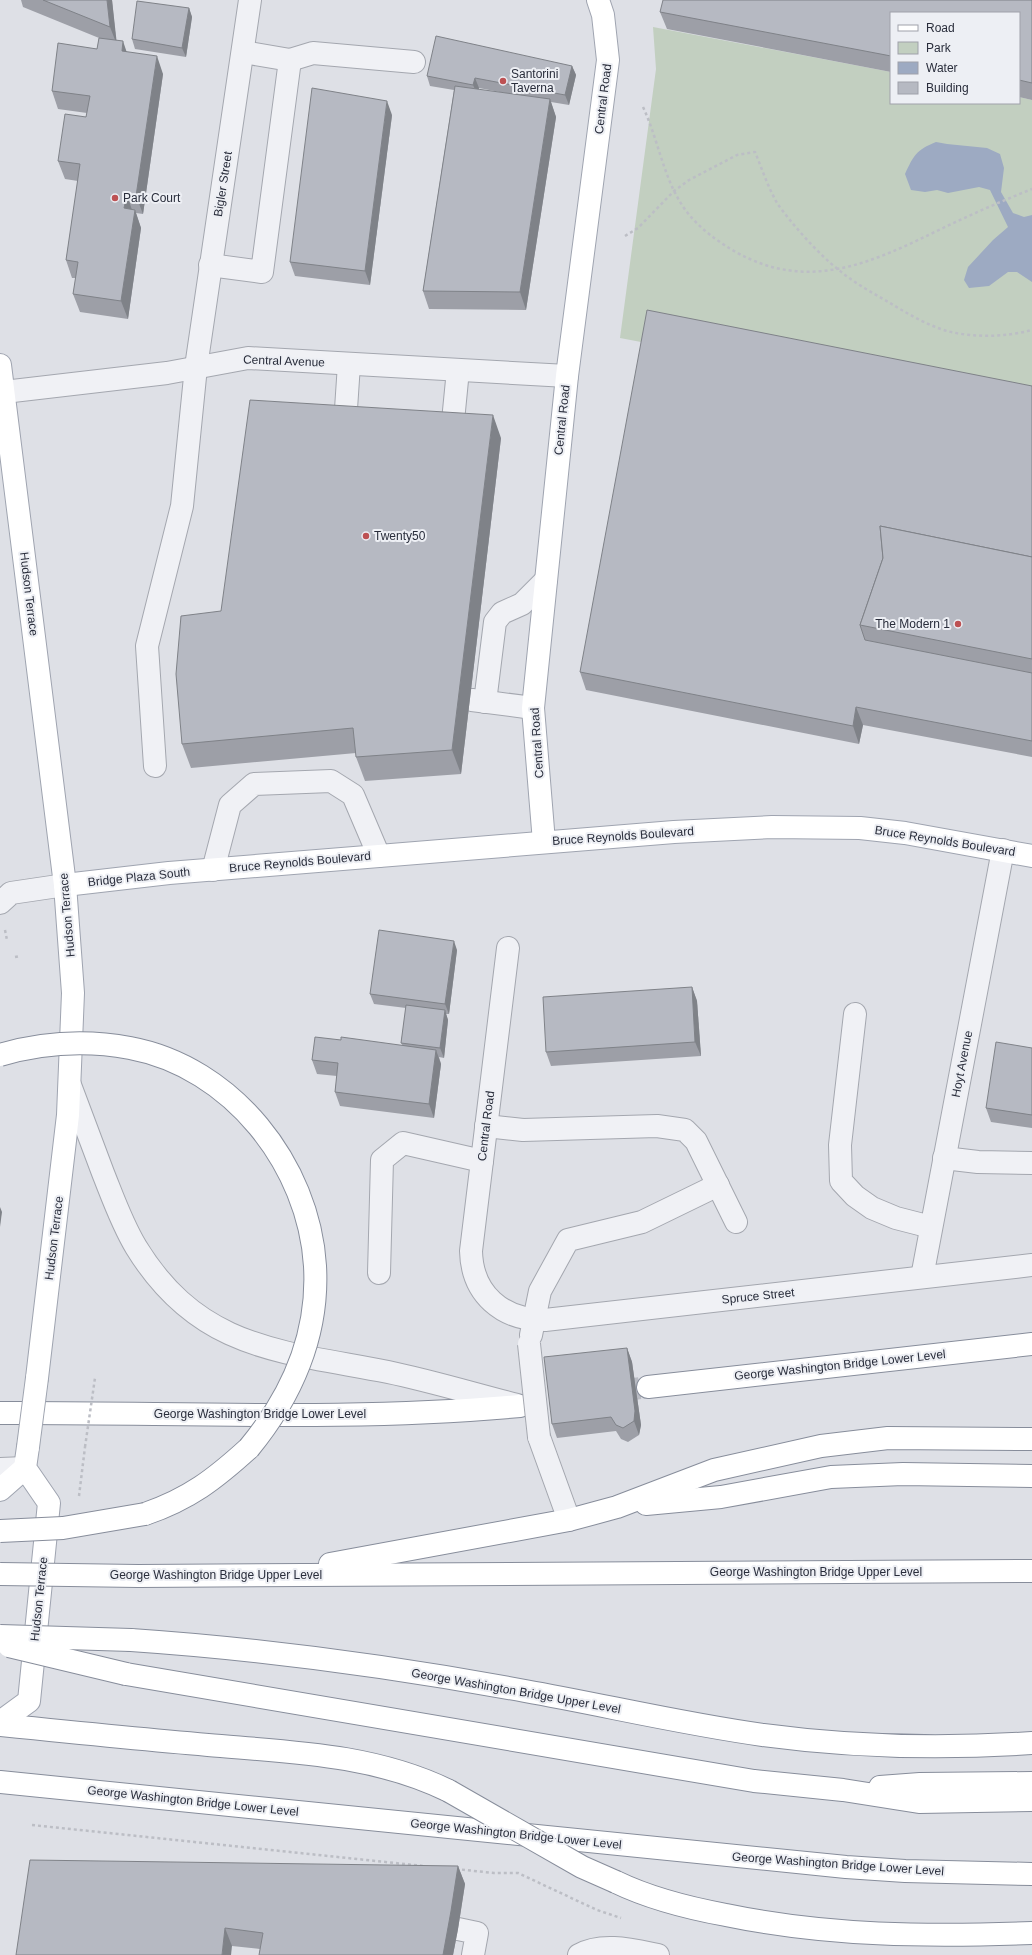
<svg xmlns="http://www.w3.org/2000/svg" width="1032" height="1955" font-family="Helvetica,sans-serif">
<style>
.green{fill:#c2cfc0}
.water{fill:#9daac2}
.lines{fill:none;stroke-linecap:round;stroke-linejoin:round}
.highway-tunnel{stroke:#babcc4;stroke-width:22;stroke-dasharray:22 11;stroke-linecap:butt}
.minor-casing{stroke:#a4a7af;stroke-width:24}
.major-casing{stroke:#9fa4b0;stroke-width:24}
.highway-casing{stroke:#878d9b;stroke-width:24}
.path{stroke:#bcbec5;stroke-width:2.5;stroke-dasharray:3 3;stroke-linecap:butt}
.minor{stroke:#f0f1f5;stroke-width:22}
.major{stroke:#fff;stroke-width:22}
.highway{stroke:#fff;stroke-width:22}
.minor-bridge-casing{stroke:#a4a7af;stroke-width:24;stroke-linecap:butt}
.major-bridge-casing{stroke:#9fa4b0;stroke-width:24;stroke-linecap:butt}
.highway-bridge-casing{stroke:#878d9b;stroke-width:24;stroke-linecap:butt}
.path-bridge{stroke:#bcbec5;stroke-width:2.5;stroke-dasharray:3 3;stroke-linecap:butt}
.minor-bridge{stroke:#f0f1f5;stroke-width:22}
.major-bridge{stroke:#fff;stroke-width:22}
.highway-bridge{stroke:#fff;stroke-width:22}
.wall{fill:#9d9fa7;fill-rule:evenodd}
.shaded-wall{fill:#7f8288}
.building{fill:#b6b9c2;stroke:#7f8288}
.poi-dot{fill:#bd5153;stroke:#edeff4;stroke-width:1.5}
.labels{text-anchor:middle;dominant-baseline:central;stroke-width:4;stroke-linejoin:round;paint-order:stroke}
.poi-label{font-size:12px;fill:#292d3b;stroke:#edeff4;text-anchor:start}
.street-label{font-size:12px;fill:#292d3b;stroke:#edeff4}
</style>
<rect width="100%" height="100%" fill="#dee0e6"/>
<!-- green -->
<polygon class="green" points="653,27 891,72 891,103 1019,103 1019,97 1032,100 1032,403 654,328 641,342 620,338 656,69"/>
<!-- water -->
<path class="water" d="M936,142l11,2 40,4 13,6 4,14 -3,24 12,21 11,4 8,-2v67l-15,-10h-9l-19,14 -20,2 -5,-8 4,-13 25,-27 15,-13 -18,-37 -11,-3 -31,6 -11,-3 -12,2 -14,-2 -6,-16c9,-19 11,-24 31,-32z"/>
<g class="lines">
<!-- highway-tunnel -->
<polyline class="highway-tunnel" points="520,1406 648,1387"/>
<!-- minor casing -->
<g class="minor-casing">
<g id="minor">
<polyline points="290,60 313,53 414,62"/>
<polyline points="210,265 262,272 290,60 243,52"/>
<polyline points="4,392 167,373 248,358 567,376"/>
<polyline points="345,424 349,364"/>
<polyline points="452,431 458,370"/>
<polyline points="472,700 533,708"/>
<polyline points="485,702 495,622 502,613 522,604 546,580"/>
<polyline points="155,766 147,646 182,506 196,367 250,0"/>
<polyline points="213,870 230,805 254,784 331,781 353,795 379,856"/>
<polyline points="0,903 11,893 65,885"/>
<path d="M508,948l-37,303c1,43 31,69 74,69l487,-55"/>
<polyline points="855,1014 840,1145 841,1181 855,1196 872,1208 896,1218 931,1227"/>
<path d="M70,1085c11,29 22,59 33,88 10,25 19,51 33,74 63,103 145,104 252,125 43,9 86,22 129,33"/>
<polyline points="486,1126 523,1130 657,1126 685,1130 696,1141 736,1222"/>
<polyline points="944,1158 978,1162 1032,1163"/>
<polyline points="379,1273 382,1160 403,1143 482,1161"/>
<polyline points="922,1277 1003,850"/>
<polyline points="531,1335 540,1291 568,1240 642,1222 718,1185"/>
<polyline points="539,1437 569,1520"/>
<polyline points="0,1469 25,1468"/>
<polyline points="458,1929 477,1933 473,1955"/>
<path d="M579,1955c23,-13 54,-5 79,0"/>
</g>
</g>
<!-- major casing -->
<g class="major-casing">
<g id="major">
<polyline points="0,365 65,885 73,993 68,1115 37,1378"/>
<polyline points="544,842 533,708 567,376 608,60 603,15 598,0"/>
<polyline points="65,885 169,873 379,856 674,832 772,827 860,828 905,833 1032,856"/>
<polyline points="0,1490 25,1468"/>
<polyline points="0,1722 29,1701 49,1503 25,1468 28,1447"/>
</g>
</g>
<!-- highway casing -->
<g class="highway-casing">
<g id="highway">
<polyline points="648,1387 1032,1344"/>
<path d="M0,1413c173,-1 347,9 520,-7"/>
<polyline points="646,1504 721,1497 831,1477 903,1474 1032,1476"/>
<path d="M145,1514c44,-15 70,-35 104,-66"/>
<polyline points="330,1564 569,1520 617,1507 714,1470 821,1446 888,1438 1032,1439"/>
<polyline points="138,1576 1032,1571"/>
<path d="M131,1640c132,9 264,27 394,51 79,14 158,33 238,44 89,12 180,14 269,8"/>
<polyline points="126,1674 754,1781 843,1790 919,1802 1032,1800"/>
<path d="M0,1725c69,7 138,14 208,20 82,7 166,9 241,46"/>
<polyline points="0,1782 846,1867 905,1871 1032,1874"/>
<polyline points="880,1787 920,1784 1032,1783"/>
<path d="M616,1882c35,17 72,26 110,33 101,21 203,22 306,18"/>
</g>
</g>
<!-- path -->
<g class="path">
<path d="M643,107c15,32 20,69 39,98 13,20 32,34 52,46 75,43 139,11 209,-23 29,-14 59,-27 89,-39"/>
<path d="M625,236l13,-8 36,-37 15,-11 48,-25 18,-3c7,17 13,35 22,51 13,19 43,53 62,67 15,13 34,23 51,33 18,11 37,22 57,28 27,7 59,6 85,-1"/>
<polyline points="5,930 7,940"/>
<polyline points="15,957 20,956"/>
<polyline points="79,1496 85,1447"/>
<polyline points="32,1825 424,1866"/>
<polyline points="456,1869 494,1873 518,1873 597,1910 621,1918"/>
</g>
<!-- minor -->
<use href="#minor" class="minor"/>
<!-- major -->
<use href="#major" class="major"/>
<!-- highway -->
<use href="#highway" class="highway"/>
<!-- minor-bridge casing -->
<g class="minor-bridge-casing">
<polyline id="minor-bridge" points="529,1344 539,1437"/>
</g>
<!-- major-bridge casing -->
<g class="major-bridge-casing">
<polyline id="major-bridge" points="28,1447 37,1378"/>
</g>
<!-- highway-bridge casing -->
<g class="highway-bridge-casing">
<g id="highway-bridge">
<path d="M0,1055c41,-12 87,-15 130,-7 102,19 179,117 185,218 4,69 -24,131 -66,182"/>
<polyline points="0,1531 63,1528 145,1514"/>
<polyline points="0,1574 138,1576"/>
<polyline points="0,1636 131,1640"/>
<polyline points="9,1646 126,1674"/>
<polyline points="449,1791 582,1867 616,1882"/>
</g>
</g>
<!-- path-bridge -->
<polyline class="path-bridge" points="85,1447 95,1378"/>
<!-- minor-bridge -->
<use href="#minor-bridge" class="minor-bridge"/>
<!-- major-bridge -->
<use href="#major-bridge" class="major-bridge"/>
<!-- highway-bridge -->
<use href="#highway-bridge" class="highway-bridge"/>
</g>
<!-- wall -->
<g class="wall">
<polygon points="21,0 112,0 116,40 127,52 163,74 143,214 136,213 141,228 128,319 80,312 73,294 76,278 72,278 66,260 78,181 65,179 58,161 86,117 87,113 58,109 52,91 97,49 99,38 23,7"/>
<polygon points="1032,0 1032,100 1019,97 1019,13 891,13 891,72 667,29 660,12"/>
<polygon points="189,8 192,17 186,57 135,49 132,39"/>
<path d="M572,66l4,9 -7,30 -18,-3 5,15 -30,193 -97,-1 -6,-18 31,-201 -24,-4 -3,-10zM479,88l31,6 -32,-4z"/>
<polygon points="392,115 370,285 295,276 290,262"/>
<polygon points="1032,386 1032,757 863,725 859,744 586,690 580,672"/>
<polygon points="501,438 461,774 365,781 356,757 356,753 191,768 182,744 221,611"/>
<polygon points="457,950 449,1014 446,1014 448,1020 444,1058 439,1057 441,1064 434,1118 340,1106 335,1092 337,1076 317,1074 312,1060 341,1040 403,1046 401,1043 406,1008 374,1004 370,994"/>
<polygon points="692,987 697,1001 701,1056 551,1066 546,1052"/>
<polygon points="1032,1048 1032,1128 991,1122 986,1108"/>
<polygon points="627,1348 632,1362 641,1425 639,1435 628,1442 621,1439 616,1431 557,1438 552,1424"/>
<polygon points="458,1866 465,1884 458,1929 453,1955 259,1955 260,1949 232,1946 16,1955"/>
</g>
<!-- shaded-wall -->
<g class="shaded-wall">
<polygon points="107,0 112,0 117,45 110,27"/>
<polygon points="189,8 192,17 186,57 182,48"/>
<polygon points="123,41 129,59 122,51"/>
<polygon points="157,56 163,74 143,214 136,196"/>
<polygon points="572,66 576,75 569,105 565,95"/>
<polygon points="475,78 479,88 477,94 473,85"/>
<polygon points="550,99 556,117 526,310 520,292"/>
<polygon points="387,101 392,115 370,285 365,271"/>
<polygon points="127,195 133,213 124,208"/>
<polygon points="135,210 141,228 128,319 121,301"/>
<polygon points="493,415 501,438 461,774 452,750"/>
<polygon points="856,707 863,725 859,744 853,726"/>
<polygon points="454,941 457,950 449,1014 445,1004"/>
<polygon points="692,987 697,1001 701,1056 695,1042"/>
<polygon points="445,1010 448,1020 444,1058 440,1048"/>
<polygon points="436,1050 441,1064 434,1118 429,1104"/>
<polygon points="0,1207 2,1212 0,1227"/>
<polygon points="627,1348 632,1362 641,1425 639,1435 634,1421"/>
<polygon points="458,1866 465,1884 458,1929 453,1955 443,1955"/>
<polygon points="225,1928 232,1946 231,1955 222,1955"/>
</g>
<!-- building -->
<g class="building">
<polygon points="43,0 107,0 110,27"/>
<polygon points="663,0 1032,0 1032,83 1019,80 1019,13 891,13 891,56 660,12"/>
<polygon points="137,1 189,8 182,48 132,39"/>
<polygon points="436,36 572,66 565,95 475,78 473,85 427,76"/>
<polygon points="99,38 123,41 122,51 157,56 136,196 127,195 124,208 135,210 121,301 73,294 78,262 66,260 80,164 58,161 65,114 86,117 90,96 52,91 58,43 97,49"/>
<polygon points="455,86 550,99 520,292 423,291"/>
<polygon points="312,88 387,101 365,271 290,262"/>
<polygon points="647,310 1032,386 1032,557 880,526 883,558 860,625 865,640 1032,673 1032,741 856,707 853,726 580,672"/>
<polygon points="250,400 493,415 452,750 356,757 353,728 182,744 176,674 181,616 221,611"/>
<polygon points="880,526 1032,557 1032,659 860,625 883,558"/>
<polygon points="379,930 454,941 445,1004 370,994"/>
<polygon points="692,987 695,1042 546,1052 543,997"/>
<polygon points="406,1005 445,1010 440,1048 401,1043"/>
<polygon points="315,1037 341,1040 341,1037 436,1050 429,1104 335,1092 338,1063 312,1060"/>
<polygon points="996,1042 1032,1048 1032,1115 986,1108"/>
<polygon points="627,1348 635,1411 634,1421 623,1428 616,1425 611,1417 552,1424 544,1357"/>
<polygon points="30,1860 458,1866 451,1911 443,1955 259,1955 263,1933 225,1928 222,1955 16,1955"/>
</g>
<!-- markers -->
<g class="poi-dot">
<circle cx="503" cy="81" r="4"/>
<circle cx="115" cy="198" r="4"/>
<circle cx="366" cy="536" r="4"/>
<circle cx="958" cy="624" r="4"/>
</g>
<g class="labels">
<!-- poi labels -->
<g class="poi-label">
<text x="511" y="74">Santorini<tspan x="511" dy="14">Taverna</tspan></text>
<text x="123" y="198">Park Court</text>
<text x="374" y="536">Twenty50</text>
<text x="950" y="624" text-anchor="end">The Modern 1</text>
</g>
<!-- street labels -->
<g class="street-label">
<text transform="translate(603 99) rotate(-83)">Central Road</text>
<text transform="translate(223 184) rotate(-81)">Bigler Street</text>
<text transform="translate(284 361) rotate(2)">Central Avenue</text>
<text transform="translate(562 420) rotate(-84)">Central Road</text>
<text transform="translate(29 594) rotate(83)">Hudson Terrace</text>
<text transform="translate(537 743) rotate(-94)">Central Road</text>
<text transform="translate(623 836) rotate(-4)">Bruce Reynolds Boulevard</text>
<text transform="translate(945 841) rotate(9)">Bruce Reynolds Boulevard</text>
<text transform="translate(300 862) rotate(-5)">Bruce Reynolds Boulevard</text>
<text transform="translate(139 877) rotate(-6)">Bridge Plaza South</text>
<text transform="translate(67 915) rotate(-95)">Hudson Terrace</text>
<text transform="translate(962 1064) rotate(-79)">Hoyt Avenue</text>
<text transform="translate(486 1126) rotate(-83)">Central Road</text>
<text transform="translate(54 1238) rotate(-83)">Hudson Terrace</text>
<text transform="translate(758 1296) rotate(-6)">Spruce Street</text>
<text transform="translate(840 1365) rotate(-6)">George Washington Bridge Lower Level</text>
<text x="260" y="1414">George Washington Bridge Lower Level</text>
<text x="816" y="1572">George Washington Bridge Upper Level</text>
<text x="216" y="1575">George Washington Bridge Upper Level</text>
<text transform="translate(39 1599) rotate(-84)">Hudson Terrace</text>
<text transform="translate(516 1691) rotate(10)">George Washington Bridge Upper Level</text>
<text transform="translate(193 1801) rotate(6)">George Washington Bridge Lower Level</text>
<text transform="translate(516 1834) rotate(6)">George Washington Bridge Lower Level</text>
<text transform="translate(838 1864) rotate(4)">George Washington Bridge Lower Level</text>
</g>
</g>
<!-- legend -->
<rect x="890" y="12" width="130" height="92" fill="#edeff4" stroke="#9fa1aa"/>
<rect x="898" y="25" width="20" height="6" fill="#ffffff" stroke="#9fa1aa"/>
<text x="926" y="32" font-size="12" fill="#292d3b">Road</text>
<rect x="898" y="42" width="20" height="12" fill="#c2cfc0" stroke="#9fa1aa"/>
<text x="926" y="52" font-size="12" fill="#292d3b">Park</text>
<rect x="898" y="62" width="20" height="12" fill="#9daac2" stroke="#9fa1aa"/>
<text x="926" y="72" font-size="12" fill="#292d3b">Water</text>
<rect x="898" y="82" width="20" height="12" fill="#b6b9c2" stroke="#9fa1aa"/>
<text x="926" y="92" font-size="12" fill="#292d3b">Building</text>
</svg>
